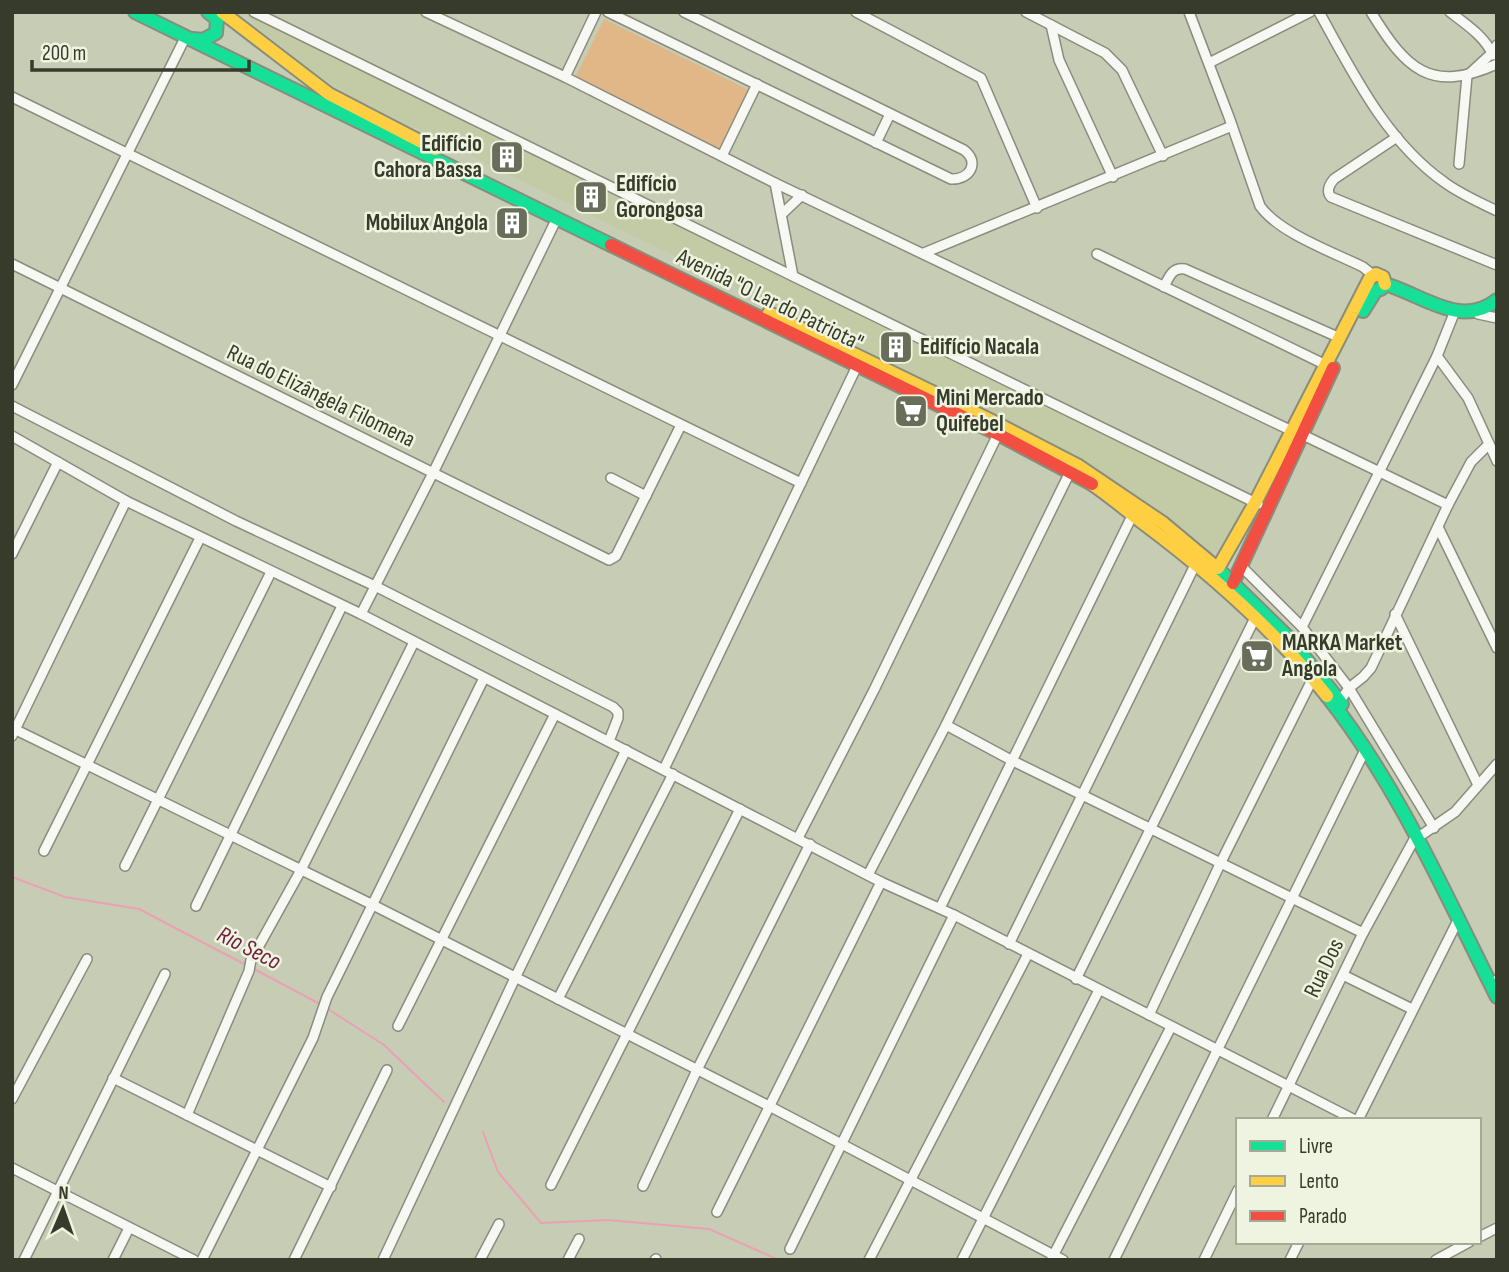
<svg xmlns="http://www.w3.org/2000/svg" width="1509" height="1272" font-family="'Sofia Sans Condensed',sans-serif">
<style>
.built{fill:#c3cba6}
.green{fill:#e2b787}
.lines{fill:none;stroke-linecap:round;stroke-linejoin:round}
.stream{stroke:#eaa1b4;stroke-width:2}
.street-casing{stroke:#898d7c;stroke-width:12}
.fast-casing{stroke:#898d7c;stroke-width:16}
.slow-casing{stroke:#898d7c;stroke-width:16}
.jam-casing{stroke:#898d7c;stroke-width:16}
.street{stroke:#f7f7f4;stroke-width:9}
.fast{stroke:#16e098;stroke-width:12}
.slow{stroke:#ffcf43;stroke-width:12}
.jam{stroke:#f24e42;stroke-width:12}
.labels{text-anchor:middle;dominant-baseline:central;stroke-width:5;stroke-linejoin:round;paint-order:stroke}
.poi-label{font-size:23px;font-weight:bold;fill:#373b2b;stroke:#eef4df;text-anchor:start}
.street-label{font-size:23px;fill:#373b2b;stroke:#eef4df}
.water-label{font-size:24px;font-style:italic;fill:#6f1d40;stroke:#eef4df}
</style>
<rect width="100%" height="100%" fill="#c7ccb5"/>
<!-- built -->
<polygon class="built" points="243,12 251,12 1240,501 1243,503 1244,510 1217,552 1212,553 1188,532 1127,488 1037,435 352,97 310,70 267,35"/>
<!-- green -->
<polygon class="green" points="604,19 749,90 721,149 575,78"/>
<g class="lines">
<!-- stream -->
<g class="stream">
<polyline points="12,877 65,897 139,909 246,965"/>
<polyline points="254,969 320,1004"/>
<polyline points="328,1009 384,1045 444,1102"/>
<polyline points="483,1132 498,1172 541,1223 608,1220 709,1229 779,1260"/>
</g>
<!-- street casing -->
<g class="street-casing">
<g id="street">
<polyline points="254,12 1258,504"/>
<polyline points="426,12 565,77 775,183 1292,431"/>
<path d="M608,12l343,167c19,1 29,-17 13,-29l-280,-138"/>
<polyline points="856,12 981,78 1037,208"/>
<polyline points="1026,12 1105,53 1122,70 1163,156"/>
<path d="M1189,12l40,105 31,89c19,27 73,46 103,61l10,8"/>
<path d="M1319,12c34,61 67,129 125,170 16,12 35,20 53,29"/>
<path d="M1371,12c35,57 59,82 126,52"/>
<path d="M1450,12c17,13 34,24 43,43"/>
<polyline points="1051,25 1059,60 1113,177"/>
<polyline points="1209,63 1310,12"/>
<polyline points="565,77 596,12"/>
<polyline points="12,97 801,483"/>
<path d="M1397,137l-63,42c-5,6 -8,12 -3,18l166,68"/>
<polyline points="876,143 890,114"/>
<polyline points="722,156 757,84"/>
<polyline points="1459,164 1467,76 1492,53 1497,45"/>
<polyline points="775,183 793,276"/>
<polyline points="782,214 802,195"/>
<polyline points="924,253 1232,126"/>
<polyline points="1097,254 1326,365"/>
<polyline points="12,264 609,560 616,556 681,425"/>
<path d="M1164,287c5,-10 8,-20 21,-18l155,69"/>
<polyline points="1478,314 1497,318"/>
<polyline points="1437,356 1468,398 1497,461"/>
<polyline points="12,385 185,38"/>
<polyline points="12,406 236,521 375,586 613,707 618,712 618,718 609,741"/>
<polyline points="1303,435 1448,505"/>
<polyline points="12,436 126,501 361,614 881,882 954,915 1355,1120"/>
<polyline points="611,478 646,496"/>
<polyline points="1438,527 1497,648"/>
<polyline points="12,554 58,462"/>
<polyline points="1241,566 1302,627 1349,688 1363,677 1371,668 1448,505 1471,462 1489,444"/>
<polyline points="361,614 433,473 557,218"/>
<polyline points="1395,614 1478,785"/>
<polyline points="1302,627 1437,356 1455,311"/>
<polyline points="1340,701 1349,688 1434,828"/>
<polyline points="946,725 1011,760 1363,933"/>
<polyline points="12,728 373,905 771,1107 1063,1260"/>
<polyline points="12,736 126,501"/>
<polyline points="664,769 857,366"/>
<polyline points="1423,834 1455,812 1497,764"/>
<polyline points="798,838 874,690 998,434"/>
<polyline points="44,851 200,538"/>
<polyline points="125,866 271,572"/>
<polyline points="868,875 946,725 1070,472"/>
<polyline points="196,906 342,606"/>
<polyline points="940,908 1133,514"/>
<polyline points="1009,944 1196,563"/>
<polyline points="1343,975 1412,1009"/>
<polyline points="1076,979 1255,618"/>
<polyline points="1497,981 1497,980"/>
<polyline points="558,999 673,774"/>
<polyline points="1149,1015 1221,862 1312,680"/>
<polyline points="398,1026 555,714"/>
<polyline points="113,1078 331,1187"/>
<polyline points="12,1099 87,959"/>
<polyline points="187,1115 249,971 251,960 301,870 414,642"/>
<polyline points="1272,1120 1363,933 1416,836"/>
<polyline points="1358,1120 1458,920"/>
<polyline points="12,1168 194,1260"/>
<polyline points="551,1185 740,809"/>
<polyline points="643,1186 697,1070 810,844"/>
<polyline points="717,1212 881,882"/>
<polyline points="1479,1237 1497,1228"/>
<polyline points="790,1249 954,915"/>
<polyline points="1052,1258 1171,1027"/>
<polyline points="24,1260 165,974"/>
<polyline points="113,1260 129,1228"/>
<polyline points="202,1260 313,1038 327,997 484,678"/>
<polyline points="294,1260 387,1070"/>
<polyline points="383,1260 515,978 626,750"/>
<polyline points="480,1260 499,1224"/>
<polyline points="568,1260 579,1239"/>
<polyline points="655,1260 656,1259"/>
<polyline points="869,1260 1028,954"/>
<polyline points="962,1260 1099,990"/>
<polyline points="1114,1260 1366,748"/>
<polyline points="1204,1260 1238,1190"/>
<polyline points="1290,1260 1299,1242"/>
<polyline points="1436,1260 1469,1242"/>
</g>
</g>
<!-- fast casing -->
<g class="fast-casing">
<g id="fast">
<polyline points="135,12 611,245"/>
<polyline points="193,39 203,40 216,33 217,19 208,12"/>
<path d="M1381,289l4,-5c38,11 76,45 112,16"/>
<polyline points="1363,311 1376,290"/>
<polyline points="1217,568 1289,638 1342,704"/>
<path d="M1327,696c72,91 118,198 170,301"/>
</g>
</g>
<!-- slow casing -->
<g class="slow-casing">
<g id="slow">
<polyline points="222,12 329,94 435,149"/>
<polyline points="769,313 994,422 1077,465 1163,523 1217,568"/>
<path d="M1092,484c18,12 34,26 51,39 67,50 131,106 184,173"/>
<polyline points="1218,568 1255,503 1370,278 1376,274 1383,277 1385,284"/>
</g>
</g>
<!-- jam casing -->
<g class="jam-casing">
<g id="jam">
<polyline points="611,245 998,434 1092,484"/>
<polyline points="1233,583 1333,368"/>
</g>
</g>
<!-- street -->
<use href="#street" class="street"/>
<!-- fast -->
<use href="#fast" class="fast"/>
<!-- slow -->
<use href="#slow" class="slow"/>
<!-- jam -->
<use href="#jam" class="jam"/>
</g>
<!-- icons -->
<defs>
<g id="building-square" transform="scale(1.75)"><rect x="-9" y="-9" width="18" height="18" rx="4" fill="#696e5b" stroke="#eef4df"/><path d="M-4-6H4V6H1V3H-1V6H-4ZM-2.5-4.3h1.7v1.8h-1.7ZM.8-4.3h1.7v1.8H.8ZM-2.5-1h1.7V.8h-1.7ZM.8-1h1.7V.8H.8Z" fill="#fff"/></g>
<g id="supermarket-square" transform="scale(1.75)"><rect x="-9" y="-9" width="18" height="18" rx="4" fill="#696e5b" stroke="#eef4df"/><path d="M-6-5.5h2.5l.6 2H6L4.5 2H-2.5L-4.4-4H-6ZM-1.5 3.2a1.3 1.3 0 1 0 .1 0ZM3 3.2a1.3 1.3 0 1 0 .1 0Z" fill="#fff"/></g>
</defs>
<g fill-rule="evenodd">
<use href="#building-square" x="507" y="157"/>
<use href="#building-square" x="591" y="197"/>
<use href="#building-square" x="512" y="223"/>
<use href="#building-square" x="896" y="347"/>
<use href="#supermarket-square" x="911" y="411"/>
<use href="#supermarket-square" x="1257" y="656"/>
</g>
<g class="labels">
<!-- poi labels -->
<g class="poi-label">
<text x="482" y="144" text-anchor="end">Edifício<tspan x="482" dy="26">Cahora Bassa</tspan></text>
<text x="616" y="184">Edifício<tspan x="616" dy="26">Gorongosa</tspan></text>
<text x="488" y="223" text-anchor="end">Mobilux Angola</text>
<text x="920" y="347">Edifício Nacala</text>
<text x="936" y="398">Mini Mercado<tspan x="936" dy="26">Quifebel</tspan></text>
<text x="1282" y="643">MARKA Market<tspan x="1282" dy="26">Angola</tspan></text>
</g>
<!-- street labels -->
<g class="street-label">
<text transform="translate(770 300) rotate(26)">Avenida "O Lar do Patriota"</text>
<text transform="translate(321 396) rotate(26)">Rua do Elizângela Filomena</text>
<text transform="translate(1324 968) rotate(-64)">Rua Dos</text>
</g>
<!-- water labels -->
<g class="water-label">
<text transform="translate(249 948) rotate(27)">Rio Seco</text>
</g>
</g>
<!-- border -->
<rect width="1509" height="1272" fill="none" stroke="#373b2b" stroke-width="28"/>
<!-- legend -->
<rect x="1236" y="1118" width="245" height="126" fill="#eef4df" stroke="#a5aa97" stroke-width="2"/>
<rect x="1250" y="1141" width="35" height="10" fill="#16e098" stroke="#a5aa97" stroke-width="2"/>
<text x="1299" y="1153" font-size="21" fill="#373b2b">Livre</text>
<rect x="1250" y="1176" width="35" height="10" fill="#ffcf43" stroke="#a5aa97" stroke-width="2"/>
<text x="1299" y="1188" font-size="21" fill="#373b2b">Lento</text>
<rect x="1250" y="1211" width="35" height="10" fill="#f24e42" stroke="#a5aa97" stroke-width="2"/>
<text x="1299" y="1223" font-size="21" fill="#373b2b">Parado</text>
<!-- north arrow -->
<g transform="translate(63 1209) rotate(2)" stroke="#eef4df" stroke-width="5" paint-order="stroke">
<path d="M0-5L12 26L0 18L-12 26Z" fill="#373b2b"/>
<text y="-10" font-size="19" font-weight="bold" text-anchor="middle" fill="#373b2b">N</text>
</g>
<!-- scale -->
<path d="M32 60v10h217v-10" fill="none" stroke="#373b2b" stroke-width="3.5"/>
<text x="42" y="60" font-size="21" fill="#373b2b" stroke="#eef4df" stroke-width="5" paint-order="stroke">200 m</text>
</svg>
